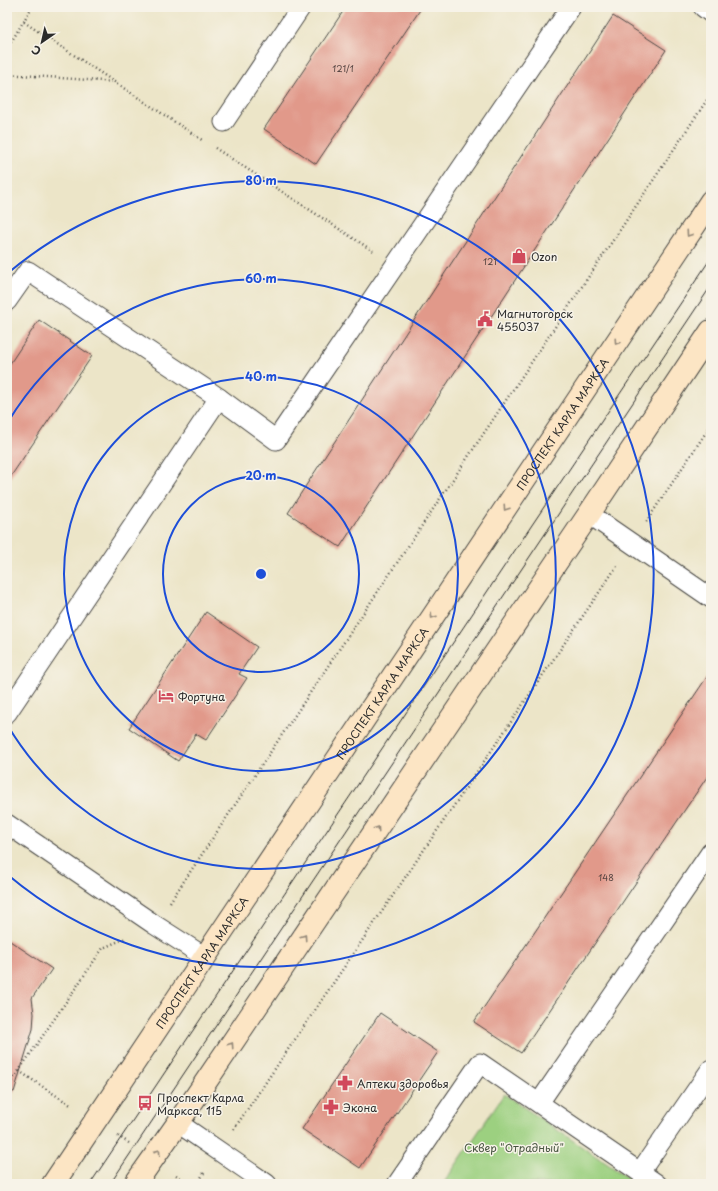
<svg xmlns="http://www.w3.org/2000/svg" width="718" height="1191" font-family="'Playpen Sans',sans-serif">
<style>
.green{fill:#9cd080;stroke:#647e56}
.building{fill:#e1998a}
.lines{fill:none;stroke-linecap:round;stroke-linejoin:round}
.lane-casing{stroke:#484743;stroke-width:21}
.secondary-casing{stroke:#484743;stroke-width:24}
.path{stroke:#484743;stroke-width:2.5;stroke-dasharray:1 3;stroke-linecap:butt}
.lane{stroke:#fff;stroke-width:19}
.secondary{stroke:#fce5c4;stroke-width:22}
.tram{stroke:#2b2b2b;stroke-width:1}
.oneway{stroke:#948878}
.ring{fill:none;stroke:#1d4ed8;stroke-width:2}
.labels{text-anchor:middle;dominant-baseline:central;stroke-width:3;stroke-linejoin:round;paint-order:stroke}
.number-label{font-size:9px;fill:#584643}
.poi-label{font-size:11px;fill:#2b2b2b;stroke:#f7f3e8;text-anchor:start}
.street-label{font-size:11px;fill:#2b2b2b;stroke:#f7f3e8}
.park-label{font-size:11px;fill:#475440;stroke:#f7f3e8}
.centre{fill:#1d4ed8;stroke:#f7f3e8;stroke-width:2}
.ring-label{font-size:12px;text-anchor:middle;font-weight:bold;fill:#1d4ed8;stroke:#f7f3e8;stroke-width:3;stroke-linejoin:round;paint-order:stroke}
</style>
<rect width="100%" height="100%" fill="#f7f3e8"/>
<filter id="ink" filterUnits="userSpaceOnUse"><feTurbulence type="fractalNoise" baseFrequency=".025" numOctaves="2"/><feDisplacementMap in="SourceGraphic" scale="8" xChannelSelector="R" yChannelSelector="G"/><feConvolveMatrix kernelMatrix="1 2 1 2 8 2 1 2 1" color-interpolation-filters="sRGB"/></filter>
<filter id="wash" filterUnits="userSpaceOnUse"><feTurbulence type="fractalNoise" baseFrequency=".012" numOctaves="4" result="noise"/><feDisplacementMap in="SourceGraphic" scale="16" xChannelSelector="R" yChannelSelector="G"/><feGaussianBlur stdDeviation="0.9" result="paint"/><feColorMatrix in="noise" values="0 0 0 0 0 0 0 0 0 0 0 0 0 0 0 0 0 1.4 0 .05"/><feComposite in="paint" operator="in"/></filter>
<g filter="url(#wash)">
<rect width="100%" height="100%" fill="#ece5c8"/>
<!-- green -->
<polygon class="green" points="504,1094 637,1184 443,1184"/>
<g id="blocks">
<!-- building -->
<g class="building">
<polygon points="346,7 422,7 316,164 264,129"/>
<polygon points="613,16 666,50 340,547 288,513"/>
<polygon points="39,320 92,356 7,482 7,368"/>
<polygon points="206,612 257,647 239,674 247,678 206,740 196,734 178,761 129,728"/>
<polygon points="711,671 711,771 521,1053 474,1022"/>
<polygon points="7,939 52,969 32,998 34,1014 33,1029 14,1092 7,1091"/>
<polygon points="380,1013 438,1052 360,1168 302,1129"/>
</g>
</g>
</g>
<g filter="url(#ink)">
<use href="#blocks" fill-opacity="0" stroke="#484743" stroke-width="1"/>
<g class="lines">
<!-- lane casing -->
<g class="lane-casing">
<g id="lane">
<polyline points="703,7 711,13"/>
<polyline points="224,122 301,7"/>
<polyline points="7,301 28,271 219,398 276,440 571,7"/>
<polyline points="589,514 711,598"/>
<polyline points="7,713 219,398"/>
<polyline points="7,824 155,925 205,957"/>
<polyline points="539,1103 711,852"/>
<polyline points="178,1123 267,1184"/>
<polyline points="640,1172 711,1069"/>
<polyline points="397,1184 480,1063 657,1184"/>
</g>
</g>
<!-- secondary casing -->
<g class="secondary-casing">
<g id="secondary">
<path id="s1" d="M53,1184l658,-983"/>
<polyline points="135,1184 178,1123 589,514 711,331"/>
</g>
</g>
<!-- path -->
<g class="path">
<polyline points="24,22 202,140"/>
<polyline points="7,49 32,7"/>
<polyline points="7,74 115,82"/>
<polyline points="215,148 373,251"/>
<polyline points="646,522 711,425"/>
<polyline points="170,902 711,94"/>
<polyline points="19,1071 72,1106"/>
<polyline points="7,1088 103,948 126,938"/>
<polyline points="234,1129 617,566"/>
<polyline points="118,1136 129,1143"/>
<polyline points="176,1175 190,1184"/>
<polyline points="197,1184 204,1173"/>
</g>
<!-- lane -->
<use href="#lane" class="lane"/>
<!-- secondary -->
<use href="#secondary" class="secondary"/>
<!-- tram -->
<g class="tram">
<polyline points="90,1184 711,258"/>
<polyline points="110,1184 711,286"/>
</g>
</g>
<!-- one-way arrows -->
<defs><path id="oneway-chevron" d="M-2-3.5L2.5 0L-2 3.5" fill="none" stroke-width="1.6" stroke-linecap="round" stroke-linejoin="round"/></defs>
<g class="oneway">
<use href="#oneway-chevron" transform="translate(689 234) rotate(124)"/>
<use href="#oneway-chevron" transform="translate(617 342) rotate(124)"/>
<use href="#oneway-chevron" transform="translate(506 508) rotate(124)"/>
<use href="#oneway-chevron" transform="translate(433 616) rotate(124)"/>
<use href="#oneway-chevron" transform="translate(377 829) rotate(-56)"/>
<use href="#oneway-chevron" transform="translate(304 937) rotate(-56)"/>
<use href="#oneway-chevron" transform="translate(231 1045) rotate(-56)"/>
<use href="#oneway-chevron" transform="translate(158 1152) rotate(-55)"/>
</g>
</g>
<!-- distance rings -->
<g class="ring">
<circle cx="261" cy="574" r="98"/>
<circle cx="261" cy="574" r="197"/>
<path d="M8 422A295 295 0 1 1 8 726"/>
<path d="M8 273A393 393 0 1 1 8 875"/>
</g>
<!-- icons -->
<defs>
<g id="shop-bare" transform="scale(1.2)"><path d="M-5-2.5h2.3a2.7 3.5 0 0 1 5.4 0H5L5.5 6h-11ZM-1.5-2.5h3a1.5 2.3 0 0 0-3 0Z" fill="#d1495b" stroke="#f7f3e8" stroke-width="2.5" paint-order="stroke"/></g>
<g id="civic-bare" transform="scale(1.2)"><path d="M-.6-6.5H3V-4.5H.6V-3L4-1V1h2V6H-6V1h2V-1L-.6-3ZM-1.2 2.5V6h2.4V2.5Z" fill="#d1495b" stroke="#f7f3e8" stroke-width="2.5" paint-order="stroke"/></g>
<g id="hotel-bare" transform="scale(1.2)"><path d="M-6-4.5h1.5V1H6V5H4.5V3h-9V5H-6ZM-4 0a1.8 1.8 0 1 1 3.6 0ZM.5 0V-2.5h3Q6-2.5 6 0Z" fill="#d1495b" stroke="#f7f3e8" stroke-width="2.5" paint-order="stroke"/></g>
<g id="pharmacy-bare" transform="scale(1.2)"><path d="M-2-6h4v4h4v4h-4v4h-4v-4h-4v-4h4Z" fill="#d1495b" stroke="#f7f3e8" stroke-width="2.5" paint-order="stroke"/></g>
<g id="bus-bare" transform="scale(1.2)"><path d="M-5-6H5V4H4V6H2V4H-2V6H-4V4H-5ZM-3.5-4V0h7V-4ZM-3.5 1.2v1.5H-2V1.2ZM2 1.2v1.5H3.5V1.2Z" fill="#d1495b" stroke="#f7f3e8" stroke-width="2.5" paint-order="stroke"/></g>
</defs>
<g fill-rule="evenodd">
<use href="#shop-bare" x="519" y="256"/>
<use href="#civic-bare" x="485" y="319"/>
<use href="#hotel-bare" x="166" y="696"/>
<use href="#pharmacy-bare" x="345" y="1083"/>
<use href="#bus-bare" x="145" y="1103"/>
<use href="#pharmacy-bare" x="331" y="1107"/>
</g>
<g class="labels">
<!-- number labels -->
<g class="number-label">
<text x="343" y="68">121/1</text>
<text x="490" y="261">121</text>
<text x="606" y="877">148</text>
</g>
<!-- poi labels -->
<g class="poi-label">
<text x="531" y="256">Ozon</text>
<text x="497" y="313">Магнитогорск<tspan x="497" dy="13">455037</tspan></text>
<text x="178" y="696">Фортуна</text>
<text x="357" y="1083">Аптеки здоровья</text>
<text x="157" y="1097">Проспект Карла<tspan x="157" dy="13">Маркса, 115</tspan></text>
<text x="343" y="1107">Экона</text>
</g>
<!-- street labels -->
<g class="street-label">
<text stroke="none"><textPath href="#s1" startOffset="915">ПРОСПЕКТ КАРЛА МАРКСА</textPath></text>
<text stroke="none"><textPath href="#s1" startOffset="591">ПРОСПЕКТ КАРЛА МАРКСА</textPath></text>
<text stroke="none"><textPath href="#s1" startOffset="267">ПРОСПЕКТ КАРЛА МАРКСА</textPath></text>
</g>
<!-- park labels -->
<g class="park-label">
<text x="514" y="1147">Сквер "Отрадный"</text>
</g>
</g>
<circle cx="261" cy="574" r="6" class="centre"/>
<g class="ring-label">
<text x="261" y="185">80 m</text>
<text x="261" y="283">60 m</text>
<text x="261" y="381">40 m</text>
<text x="261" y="480">20 m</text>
</g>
<!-- margin -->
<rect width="718" height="1191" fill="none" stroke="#f7f3e8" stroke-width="24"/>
<!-- north arrow -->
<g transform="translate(42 42) rotate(214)" stroke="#f7f3e8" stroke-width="3" paint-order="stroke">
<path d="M0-3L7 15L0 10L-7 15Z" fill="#2b2b2b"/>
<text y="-6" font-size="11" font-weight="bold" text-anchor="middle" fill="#2b2b2b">С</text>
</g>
</svg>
